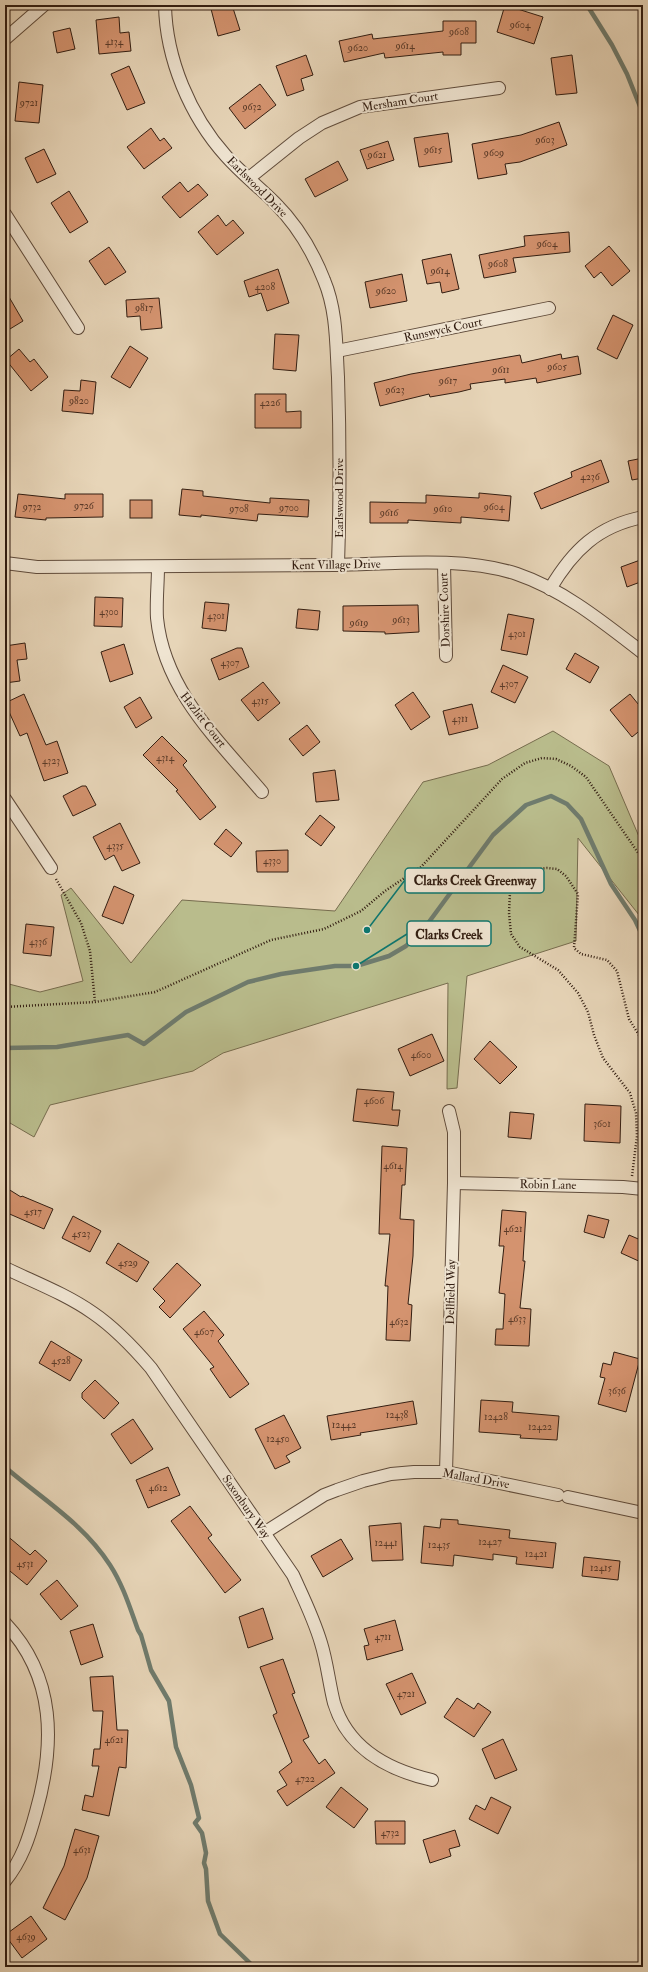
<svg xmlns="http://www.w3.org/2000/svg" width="648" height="1972" font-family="'IM FELL Double Pica',serif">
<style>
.green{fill:#b9bc8c;stroke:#766c4e}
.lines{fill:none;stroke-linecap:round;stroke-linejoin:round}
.stream{stroke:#6f7b6d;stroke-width:4.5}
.building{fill:#d4936f;stroke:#321d11}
.minor-casing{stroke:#5f4b3b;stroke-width:14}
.path{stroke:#321d11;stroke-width:2.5;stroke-dasharray:1 2;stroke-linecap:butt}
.minor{stroke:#efe4d1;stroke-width:12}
.labels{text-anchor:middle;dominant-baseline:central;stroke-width:4;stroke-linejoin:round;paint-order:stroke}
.number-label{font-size:10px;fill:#5a3a28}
.street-label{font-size:12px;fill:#321d11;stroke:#efe4d1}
.leader{fill:none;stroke:#0f766e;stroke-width:1.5}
.callout-dot{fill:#0f766e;stroke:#efe4d1;stroke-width:1.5}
.callout{fill:#efe4d1;stroke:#0f766e;stroke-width:1.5}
.callout-label{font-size:13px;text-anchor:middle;font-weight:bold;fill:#321d11}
</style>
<rect width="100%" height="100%" fill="#e7d5b8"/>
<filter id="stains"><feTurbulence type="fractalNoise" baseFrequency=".005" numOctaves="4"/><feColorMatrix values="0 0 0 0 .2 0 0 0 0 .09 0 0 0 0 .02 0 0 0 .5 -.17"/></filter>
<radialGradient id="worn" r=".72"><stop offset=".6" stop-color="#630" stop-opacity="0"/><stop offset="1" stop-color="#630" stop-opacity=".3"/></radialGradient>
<!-- green -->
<polygon class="green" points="553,731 609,766 643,846 643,920 578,838 576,941 467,976 457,1088 447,1089 448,983 223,1053 193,1071 50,1105 34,1137 10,1123 5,1126 5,983 40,992 83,981 61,895 71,888 131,963 182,900 335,911 423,782 488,765"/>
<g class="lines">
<!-- stream -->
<g class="stream">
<polyline points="587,5 612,45 627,74 643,114"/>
<polyline points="5,1048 57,1047 128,1035 144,1044 186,1012 248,982 281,974 335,966 356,966 389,956 406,946 426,926 493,835 526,805 551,796 567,804 581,819 611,884 635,920 643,937"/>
<path d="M5,1467c37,32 78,56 105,98 13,20 20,43 28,65l3,5 10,35 18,31 7,46 15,38 8,33 -4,5 7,10 4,20 -2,10 2,6 2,32 12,33 34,33"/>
</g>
</g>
<!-- building -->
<g class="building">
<polygon points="210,5 232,5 240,30 218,36"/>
<polygon points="505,5 543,17 534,44 497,32"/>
<polygon points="119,17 120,33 129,32 131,51 99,54 96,20"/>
<polygon points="443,21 476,21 476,43 461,43 461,55 443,55 443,52 385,58 384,53 344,62 339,41 372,34 373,39 443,31"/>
<polygon points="70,28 75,49 57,53 53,32"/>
<polygon points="306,55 313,75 301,79 304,90 287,96 276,66"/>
<polygon points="572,55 577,93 556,95 551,58"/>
<polygon points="129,66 145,103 127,110 111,74"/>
<polygon points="19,82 43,85 39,123 15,121"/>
<polygon points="260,84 276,105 245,129 229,108"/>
<polygon points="559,122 567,145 520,162 505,164 507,174 478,179 472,144 521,135"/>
<polygon points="151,128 160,141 164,138 172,148 144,169 127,147"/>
<polygon points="448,133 452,162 419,167 414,138"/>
<polygon points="388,141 394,160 367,169 360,150"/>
<polygon points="44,149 56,174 37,183 25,158"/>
<polygon points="338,161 348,180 315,197 305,179"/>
<polygon points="180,182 188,192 198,184 208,195 180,218 162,197"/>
<polygon points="69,191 88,222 70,233 51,203"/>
<polygon points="218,215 226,226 233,220 244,233 217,255 198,232"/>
<polygon points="569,232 570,252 513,258 516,272 484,278 479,255 525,246 524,236"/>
<polygon points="609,246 630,271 612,286 601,272 594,278 585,266"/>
<polygon points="109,247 126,272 105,285 89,261"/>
<polygon points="451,254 459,289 442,293 440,282 427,284 422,260"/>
<polygon points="278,269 289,303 267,311 261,293 249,297 244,281"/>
<polygon points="402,274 407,301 370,308 365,282"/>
<polygon points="5,290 23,321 5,332"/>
<polygon points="159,298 162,328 141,330 140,316 127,317 126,300"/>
<polygon points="613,315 633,325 617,359 597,349"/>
<polygon points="275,334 299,335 296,371 273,369"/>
<polygon points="130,346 148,358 130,388 111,377"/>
<polygon points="19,349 30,362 34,359 48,377 31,391 6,360"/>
<polygon points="561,354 562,359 578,356 581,374 537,383 536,378 505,383 505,379 470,384 471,389 459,392 430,397 429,394 380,406 374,383 411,374 520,355 522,363"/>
<polygon points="81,380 96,382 93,414 62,411 64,390 80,391"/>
<polygon points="255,394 286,394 286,412 301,411 301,428 255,428"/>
<polygon points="643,458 643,478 632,480 628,461"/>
<polygon points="601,460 609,482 541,509 534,493 572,477 571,472"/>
<polygon points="182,489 203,491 203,496 270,503 270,498 309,500 308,517 258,514 257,521 201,515 201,517 179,515"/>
<polygon points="479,493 511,496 509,521 461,517 461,523 408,520 408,523 370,523 370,502 426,503 426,495 479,498"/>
<polygon points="18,494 65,499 65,494 103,494 103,517 46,518 46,520 15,517"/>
<rect x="130" y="500" width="22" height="18"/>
<polygon points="643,559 643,581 627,587 621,567"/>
<polygon points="95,597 123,598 122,627 94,626"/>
<polygon points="205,602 229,604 226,631 202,628"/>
<polygon points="418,605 419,632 385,634 385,632 343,631 343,606"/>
<polygon points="298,609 320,611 318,630 296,628"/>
<polygon points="508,614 534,619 527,655 501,650"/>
<polygon points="25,643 27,659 17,660 20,681 5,683 5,646"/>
<polygon points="124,644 133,674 110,682 101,652"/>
<polygon points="237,648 242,648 249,667 219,680 211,659"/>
<polygon points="575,653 599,667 590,683 566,669"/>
<polygon points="503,665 528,677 515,703 491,692"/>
<polygon points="263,682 280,703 258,721 241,700"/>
<polygon points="413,692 430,717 411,730 395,705"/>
<polygon points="24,694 46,745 57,741 68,773 44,781 27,733 20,736 5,703"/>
<polygon points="630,694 643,710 643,728 632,737 610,710"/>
<polygon points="140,697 152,718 136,728 124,707"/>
<polygon points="472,704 478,728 449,735 443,711"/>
<polygon points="307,725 320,742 303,756 289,739"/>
<polygon points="162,736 187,761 183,765 216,807 200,820 176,791 178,790 143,755"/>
<polygon points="335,770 339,800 316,802 313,773"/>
<polygon points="82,786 86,786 96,805 73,816 63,796"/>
<polygon points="320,815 335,827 321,846 305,834"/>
<polygon points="120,823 140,863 122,871 114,855 105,860 93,837"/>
<polygon points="226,829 242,843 231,857 214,844"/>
<polygon points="288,850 288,872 257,872 256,851"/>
<polygon points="114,886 134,895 123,924 102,916"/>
<polygon points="26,924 54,927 51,956 23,953"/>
<polygon points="432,1034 444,1061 410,1076 398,1049"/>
<polygon points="490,1041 517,1067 500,1084 474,1059"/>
<polygon points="357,1089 394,1092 392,1110 400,1110 398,1126 353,1121"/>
<polygon points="585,1104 621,1106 620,1143 584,1141"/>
<polygon points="510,1112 534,1114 531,1139 508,1137"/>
<polygon points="382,1146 407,1148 405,1185 402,1185 400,1219 414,1220 413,1256 408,1304 412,1305 410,1341 386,1340 388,1286 385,1286 390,1234 379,1234"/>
<polygon points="5,1187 21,1197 22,1196 53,1209 44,1229 5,1212"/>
<polygon points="502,1210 526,1212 523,1261 525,1261 520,1308 531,1309 529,1346 495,1345 496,1329 503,1329 505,1294 499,1293 504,1246 499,1246"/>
<polygon points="588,1215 609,1220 604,1238 584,1232"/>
<polygon points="73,1216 101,1231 90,1252 62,1238"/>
<polygon points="629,1235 643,1241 643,1263 621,1253"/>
<polygon points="118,1243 149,1262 137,1282 106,1263"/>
<polygon points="177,1263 201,1285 170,1318 159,1307 165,1301 153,1289"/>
<polygon points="204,1311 224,1335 218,1341 249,1384 230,1398 210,1369 214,1367 183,1329"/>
<polygon points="51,1341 82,1360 70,1381 39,1363"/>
<polygon points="614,1352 640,1359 626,1412 598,1404 605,1378 600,1377 603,1363 611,1365"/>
<polygon points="95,1380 119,1403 104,1419 82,1398 82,1393"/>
<polygon points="481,1400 513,1402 512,1412 559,1416 557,1440 520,1438 521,1435 479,1432"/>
<polygon points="413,1401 417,1424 360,1433 361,1435 331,1440 327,1416"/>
<polygon points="284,1415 301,1448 286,1456 290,1462 275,1469 255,1429"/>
<polygon points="133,1419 153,1449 131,1464 111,1434"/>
<polygon points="168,1467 180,1495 148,1508 136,1480"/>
<polygon points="190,1506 212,1535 208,1538 241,1580 225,1593 171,1521"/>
<polygon points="441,1519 458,1520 458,1524 510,1530 509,1538 556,1543 553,1568 516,1564 517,1557 493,1554 493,1560 454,1555 453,1566 421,1563 424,1526 440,1528"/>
<polygon points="401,1523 403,1560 372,1561 369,1526"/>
<polygon points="5,1534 30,1555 35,1550 47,1561 27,1585 5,1567"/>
<polygon points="341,1539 353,1559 323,1577 311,1556"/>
<polygon points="584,1557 620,1561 618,1580 582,1576"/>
<polygon points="57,1580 78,1606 61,1620 40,1594"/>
<polygon points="263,1608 273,1639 248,1648 239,1617"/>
<polygon points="395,1620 403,1650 367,1660 364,1646 369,1645 364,1629"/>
<polygon points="93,1624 103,1657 81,1665 70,1631"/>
<polygon points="283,1659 295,1693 292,1694 309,1737 303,1740 319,1764 325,1759 335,1773 287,1806 277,1791 287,1785 279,1772 292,1762 273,1715 277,1713 260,1667"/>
<polygon points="412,1673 426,1703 401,1715 386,1684"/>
<polygon points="113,1676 117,1730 128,1730 126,1768 119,1767 109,1816 82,1810 85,1795 93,1797 99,1766 92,1766 94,1749 100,1749 103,1711 93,1711 90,1677"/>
<polygon points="457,1698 474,1709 478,1703 491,1712 474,1737 444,1717"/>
<polygon points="503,1739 517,1770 495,1779 482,1749"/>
<polygon points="341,1787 368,1809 354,1828 326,1807"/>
<polygon points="491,1797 511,1807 498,1834 469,1819 476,1805 485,1810"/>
<polygon points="375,1821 405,1821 405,1844 376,1844"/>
<polygon points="75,1829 99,1836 87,1878 65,1920 43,1908 64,1866"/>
<polygon points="455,1830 460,1846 449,1849 451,1856 430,1863 423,1840"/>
<polygon points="31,1916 47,1939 22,1958 5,1935"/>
</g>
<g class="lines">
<!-- minor casing -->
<g class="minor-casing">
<g id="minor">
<path d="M165,5c1,54 25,111 61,151 15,17 33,31 49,47 21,21 38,49 49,77 13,31 12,64 14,97 2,62 2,125 0,188"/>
<polyline points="5,39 44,5"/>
<polyline points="249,178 299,138 322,123 360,107 499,88"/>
<polyline points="5,214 78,328"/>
<polyline points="337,351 549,308"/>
<path d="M5,563l32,4c99,0 198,-1 298,-2 58,-1 127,-9 182,9 47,16 87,49 126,79"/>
<polyline points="444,564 446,656"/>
<path d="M158,567c0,17 -2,34 -1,51 7,72 61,122 105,174"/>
<path d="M550,589c23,-39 48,-63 93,-72"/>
<polyline points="5,799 51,868"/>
<polyline points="454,1183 623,1187 643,1189"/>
<path d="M5,1268c29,14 61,26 88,45 22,15 40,34 58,55l142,207c10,22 21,44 28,68 6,19 8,40 13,60 14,46 54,67 98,77"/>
<polyline points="446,1472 454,1183 454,1132 449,1111"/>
<polyline points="568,1497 643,1513"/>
<polyline points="264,1533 324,1495 337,1490 363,1481 391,1474 414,1472 446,1472 558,1495"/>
<path d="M5,1623c51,54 50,122 31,189 -7,26 -14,48 -31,69"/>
</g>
</g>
<!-- path -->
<g class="path">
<polyline points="56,879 81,923 90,951 95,1002"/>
<polyline points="5,1007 95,1002 155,992 271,940 324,929 361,911 385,891 421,867 502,779 525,763 542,758 556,759 571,766 586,777 643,860"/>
<polyline points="632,1176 637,1136 636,1113 630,1093 603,1058 594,1035 588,1012 578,993 558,970 520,947 511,934 509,913 510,892 518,878 532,870 547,868 557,869 566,876 578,894 574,948 581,954 607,960 617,971 629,1019 639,1035 643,1035"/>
</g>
<!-- minor -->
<use href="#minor" class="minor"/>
</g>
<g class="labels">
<!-- number labels -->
<g class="number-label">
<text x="520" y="25">9604</text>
<text x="459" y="32">9608</text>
<text x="114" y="42">4134</text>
<text x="405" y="46">9614</text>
<text x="358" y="48">9620</text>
<text x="29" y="103">9721</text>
<text x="252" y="107">9632</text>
<text x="545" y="140">9603</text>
<text x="433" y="150">9615</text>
<text x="494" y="153">9609</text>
<text x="377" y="155">9621</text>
<text x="547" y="244">9604</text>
<text x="498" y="264">9608</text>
<text x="440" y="271">9614</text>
<text x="265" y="287">4208</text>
<text x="386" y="291">9620</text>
<text x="144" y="308">9817</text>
<text x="557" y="367">9605</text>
<text x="501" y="370">9611</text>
<text x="448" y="381">9617</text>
<text x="395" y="390">9623</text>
<text x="79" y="401">9820</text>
<text x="270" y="403">4226</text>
<text x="590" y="477">4236</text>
<text x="84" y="506">9726</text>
<text x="32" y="507">9732</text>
<text x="494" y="507">9604</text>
<text x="289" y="508">9700</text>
<text x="239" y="509">9708</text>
<text x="443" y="509">9610</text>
<text x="389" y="513">9616</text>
<text x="109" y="612">4300</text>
<text x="216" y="616">4301</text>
<text x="401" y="620">9613</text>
<text x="359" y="623">9619</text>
<text x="517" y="634">4301</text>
<text x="230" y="663">4307</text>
<text x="509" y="684">4307</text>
<text x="260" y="701">4315</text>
<text x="460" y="719">4311</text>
<text x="165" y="758">4314</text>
<text x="51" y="761">4323</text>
<text x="115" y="846">4335</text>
<text x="272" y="861">4330</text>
<text x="38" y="942">4336</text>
<text x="421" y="1055">4600</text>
<text x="374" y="1101">4606</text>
<text x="602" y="1124">3601</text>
<text x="393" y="1166">4614</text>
<text x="33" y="1212">4517</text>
<text x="513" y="1229">4621</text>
<text x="81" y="1234">4523</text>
<text x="128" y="1263">4529</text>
<text x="517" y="1319">4633</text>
<text x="399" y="1322">4632</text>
<text x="204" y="1332">4607</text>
<text x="61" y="1361">4528</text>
<text x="617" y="1391">3636</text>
<text x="397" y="1415">12438</text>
<text x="496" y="1417">12428</text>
<text x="344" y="1425">12442</text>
<text x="540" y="1427">12422</text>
<text x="278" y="1439">12450</text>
<text x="158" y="1488">4612</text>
<text x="490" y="1542">12427</text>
<text x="386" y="1543">12441</text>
<text x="439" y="1545">12435</text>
<text x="536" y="1554">12421</text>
<text x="25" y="1564">4531</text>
<text x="601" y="1568">12415</text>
<text x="383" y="1637">4711</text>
<text x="406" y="1694">4721</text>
<text x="114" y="1740">4621</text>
<text x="305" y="1779">4722</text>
<text x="390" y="1833">4732</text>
<text x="82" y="1850">4631</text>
<text x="26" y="1937">4639</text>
</g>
<!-- street labels -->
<g class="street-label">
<text transform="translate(400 102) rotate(-9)">Mersham Court</text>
<text transform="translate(257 187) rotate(45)">Earlswood Drive</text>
<text transform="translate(443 330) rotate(-12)">Runswyck Court</text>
<text transform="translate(339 498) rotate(-90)">Earlswood Drive</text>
<text transform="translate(336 565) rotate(-1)">Kent Village Drive</text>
<text transform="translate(445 610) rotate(-92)">Dorshire Court</text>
<text transform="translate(203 720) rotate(52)">Hazlitt Court</text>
<text transform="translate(548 1185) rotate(1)">Robin Lane</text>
<text transform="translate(451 1292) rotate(-89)">Dellfield Way</text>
<text transform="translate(476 1479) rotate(10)">Mallard Drive</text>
<text transform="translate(246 1507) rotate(55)">Saxonbury Way</text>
</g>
</g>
<!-- callouts -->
<path class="leader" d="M367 930L405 880M356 966L407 934"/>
<g class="callout-dot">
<circle cx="367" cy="930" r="4"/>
<circle cx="356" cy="966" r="4"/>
</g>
<g class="callout">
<rect x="405" y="868" width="139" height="25" rx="4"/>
<rect x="407" y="921" width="84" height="25" rx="4"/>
</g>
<g class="callout-label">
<text x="475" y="885">Clarks Creek Greenway</text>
<text x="449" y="939">Clarks Creek</text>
</g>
<!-- margin -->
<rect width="648" height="1972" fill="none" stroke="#e7d5b8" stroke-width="20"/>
<rect x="6" y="6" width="636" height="1960" fill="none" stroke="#321d11" stroke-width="2"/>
<rect x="10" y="10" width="628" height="1952" fill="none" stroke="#321d11"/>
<rect width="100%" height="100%" filter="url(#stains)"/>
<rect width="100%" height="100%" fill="url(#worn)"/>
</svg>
